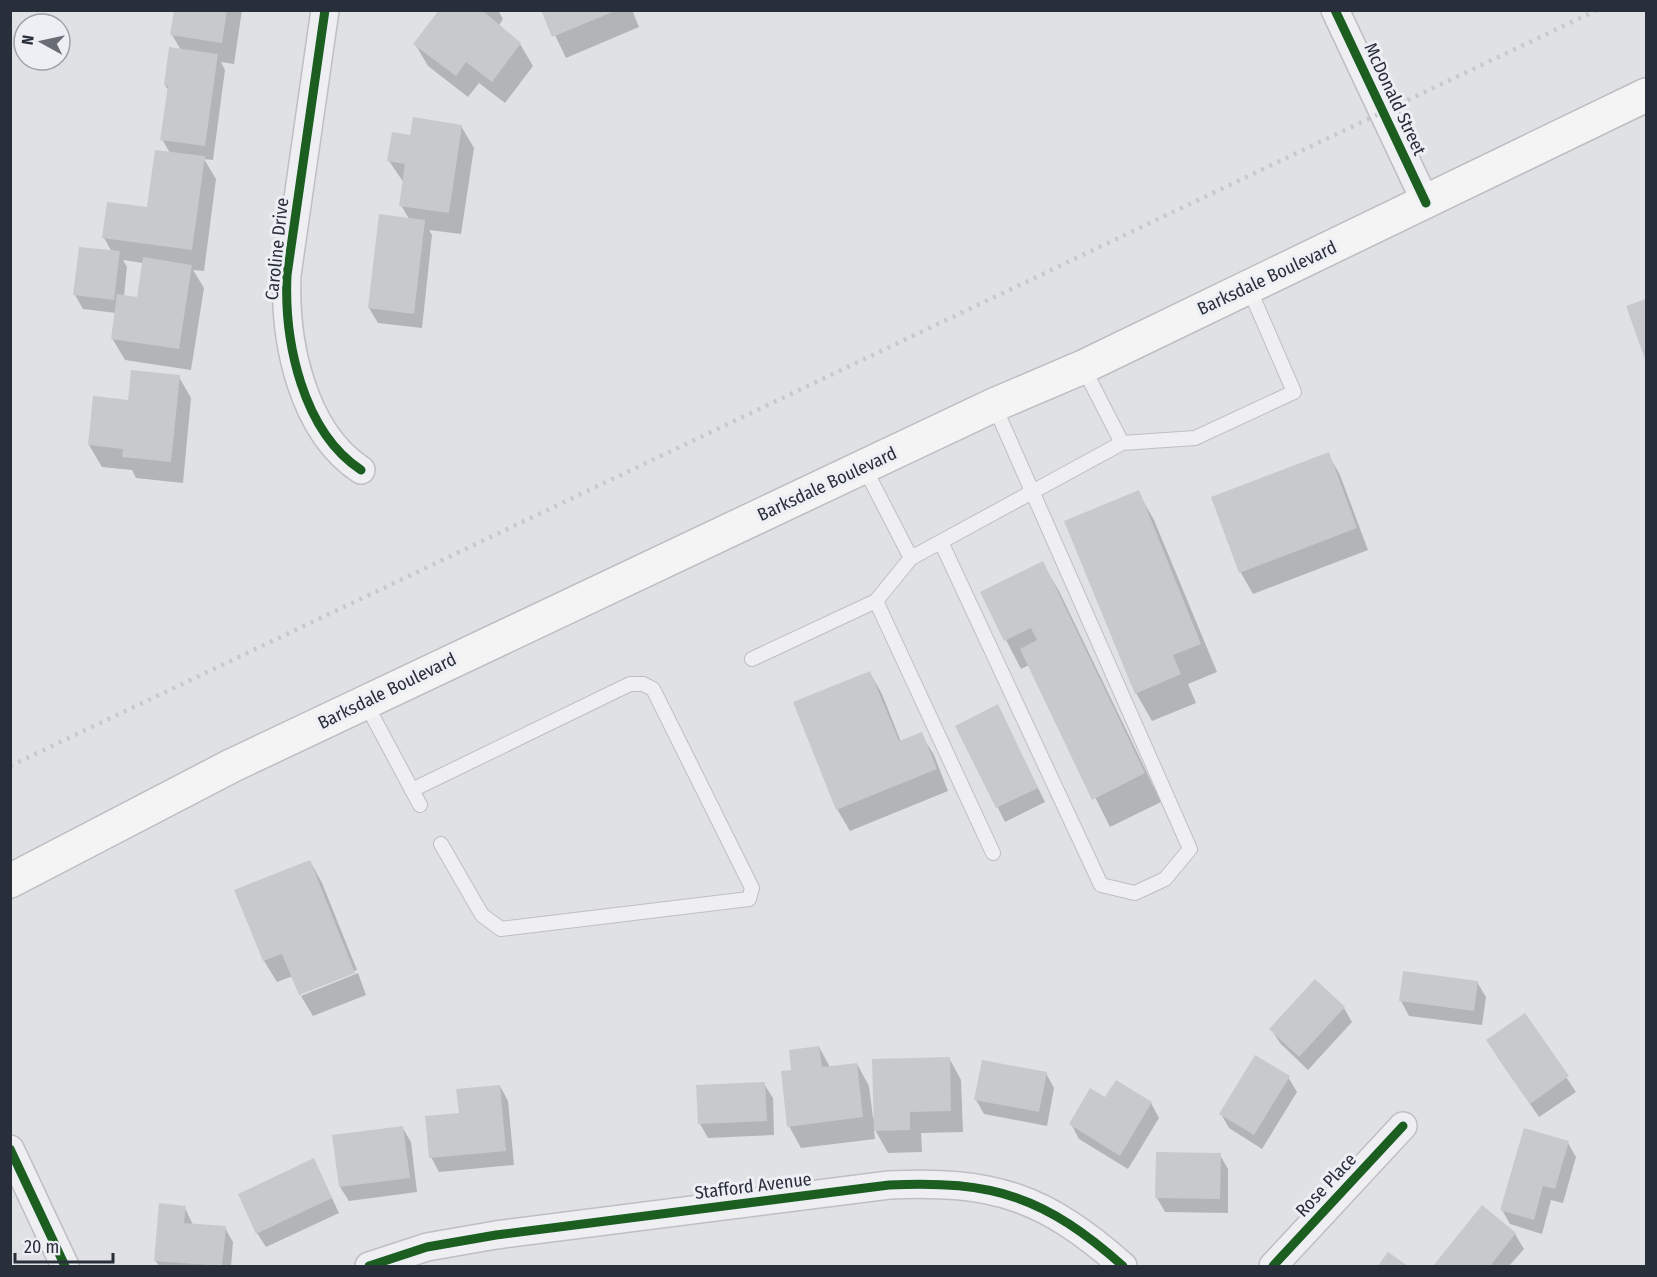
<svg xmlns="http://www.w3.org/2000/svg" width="1657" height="1277" font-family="'Fira Sans Condensed',sans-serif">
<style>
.shadow{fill:#0003;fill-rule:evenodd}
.building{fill:#c8c9cc}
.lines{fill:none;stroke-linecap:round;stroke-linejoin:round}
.lane-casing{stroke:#bebfc2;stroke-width:16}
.street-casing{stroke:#bebfc2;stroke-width:30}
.primary-casing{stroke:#bcbec1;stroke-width:36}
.lane{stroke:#efeff1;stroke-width:14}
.street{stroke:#efeff1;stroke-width:27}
.primary{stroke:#f4f4f5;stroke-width:33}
.rail{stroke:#c8c9cc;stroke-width:4.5;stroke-dasharray:3 6;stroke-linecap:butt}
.cycleway-casing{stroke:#edeff4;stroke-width:13}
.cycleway{stroke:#1b5e20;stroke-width:9}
.labels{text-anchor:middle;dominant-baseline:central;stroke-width:6;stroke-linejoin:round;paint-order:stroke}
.street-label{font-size:18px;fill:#292e3b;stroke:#edeff4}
</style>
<rect width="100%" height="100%" fill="#e0e1e4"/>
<!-- shadow -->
<g class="shadow">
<path d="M175,10h67l-8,54 -13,-2 4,8 -12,90 -9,-1 12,20 -12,92 -11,-1 11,18 -13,82 -66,-10 -13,-22 4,-25 -33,-4 -8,-14 37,-43 -8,-14 44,-29 22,-56 -8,-14 7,-48 -4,-6 16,-35 -9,-15zM123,260l20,3 -5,36 -14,-3 3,-29z"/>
<polygon points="441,10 498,10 503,19 498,27 520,44 533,66 505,103 479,83 468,97 428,66 415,44"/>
<polygon points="543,10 632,10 639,27 566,58"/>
<polygon points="461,126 474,148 461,234 429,230 432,235 422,328 378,323 369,308 409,219 401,205 404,183 389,161 411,137"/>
<polygon points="1646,300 1646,358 1628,307"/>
<polygon points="179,377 191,398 183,483 136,478 132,470 102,467 89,445 130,402"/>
<polygon points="1328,454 1340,475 1368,550 1253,594 1241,573 1213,498"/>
<polygon points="1138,492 1154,520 1217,672 1188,684 1196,703 1152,721 1136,693"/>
<polygon points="1042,563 1059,591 1161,802 1110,827 1029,665 1021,669 982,593"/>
<polygon points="870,673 882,694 901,742 921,734 934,755 948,791 850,831 837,809 795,703"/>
<polygon points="1005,721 1045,802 1005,822 957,726"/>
<polygon points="310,861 322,883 357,970 301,993 301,996 293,976 277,982 264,961 236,891"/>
<polygon points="358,973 366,995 313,1016 301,996"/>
<polygon points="1477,982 1486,997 1482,1025 1409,1016 1401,1001"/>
<polygon points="1344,1008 1352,1022 1308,1070 1280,1043 1271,1029"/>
<polygon points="1525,1015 1576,1092 1539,1117 1496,1055"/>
<polygon points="819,1047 830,1067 857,1064 869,1086 873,1118 949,1058 961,1080 963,1132 921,1133 922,1152 888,1153 874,1128 875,1139 801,1148 789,1126 793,1071"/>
<polygon points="1046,1073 1054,1088 1047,1126 984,1114 976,1100"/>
<polygon points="1288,1077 1297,1092 1262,1149 1229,1128 1221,1114"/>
<polygon points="764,1084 773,1098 774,1135 708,1138 700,1124"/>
<polygon points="500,1086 508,1101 514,1165 439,1172 431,1157 460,1114"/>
<polygon points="1105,1099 1151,1103 1159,1118 1128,1169 1079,1139 1071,1124"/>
<polygon points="402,1127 411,1142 417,1192 349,1201 340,1187"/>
<polygon points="1568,1143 1576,1157 1563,1203 1551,1200 1542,1234 1510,1224 1502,1210"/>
<polygon points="1220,1155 1228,1169 1228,1213 1165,1212 1157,1198"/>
<polygon points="314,1160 339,1213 266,1247 257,1233"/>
<polygon points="1482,1207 1515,1234 1524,1249 1509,1266 1435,1266"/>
<polygon points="185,1208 193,1225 225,1228 233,1242 231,1266 159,1266 155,1260"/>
</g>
<!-- building -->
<g class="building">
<polygon points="174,10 227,10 222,43 170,35"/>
<polygon points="439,10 482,10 521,43 492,82 466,62 456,76 413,44"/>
<polygon points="541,10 615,10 615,11 552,37"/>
<polygon points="169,47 218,54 205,146 160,140 168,86 164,85"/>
<polygon points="413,117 462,125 449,213 399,206 405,164 387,161 392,132 410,135"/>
<polygon points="155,150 205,156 192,250 102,238 107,202 147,207"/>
<polygon points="379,214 425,220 414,314 368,308"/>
<polygon points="79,247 120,251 114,300 73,295"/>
<polygon points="143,257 192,265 179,349 111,339 117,294 137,297"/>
<polygon points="1646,299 1646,362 1626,306"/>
<polygon points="131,370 180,375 171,462 122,457 123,449 88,445 93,396 128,400"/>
<polygon points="1329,452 1357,528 1239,573 1211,497"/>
<polygon points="1139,490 1201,644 1173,655 1181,674 1135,694 1064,521"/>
<polygon points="1043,561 1145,773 1092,800 1020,649 1037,640 1031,628 1004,641 980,592"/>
<polygon points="870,671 899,741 922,732 937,769 836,810 793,702"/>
<polygon points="998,704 1038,788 996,808 955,726"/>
<polygon points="310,860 355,973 299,995 282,954 263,961 234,890"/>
<polygon points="1403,971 1478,981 1474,1011 1399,1001"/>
<polygon points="1315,979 1345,1007 1299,1057 1269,1029"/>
<polygon points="1525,1013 1569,1076 1530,1104 1486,1040"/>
<polygon points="819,1046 822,1067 857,1063 863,1117 787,1127 781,1071 791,1070 789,1050"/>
<polygon points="1255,1055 1290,1076 1254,1135 1219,1114"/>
<polygon points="950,1057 951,1111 910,1112 910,1130 874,1131 872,1059"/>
<polygon points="982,1060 1047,1072 1039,1112 974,1100"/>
<polygon points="1116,1080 1152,1102 1120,1156 1069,1124 1090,1088 1105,1097"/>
<polygon points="765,1082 767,1121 698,1124 696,1085"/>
<polygon points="500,1085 506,1151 429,1158 425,1116 459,1113 456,1089"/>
<polygon points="403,1126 410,1178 339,1187 332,1135"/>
<polygon points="1524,1128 1569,1141 1555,1189 1543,1186 1534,1220 1500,1210"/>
<polygon points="1156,1152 1221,1153 1220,1199 1155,1198"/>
<polygon points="314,1158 332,1198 256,1234 238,1194"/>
<polygon points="159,1203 186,1206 184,1223 226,1226 222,1266 154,1261"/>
<polygon points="1482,1205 1516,1233 1490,1266 1433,1266"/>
<polygon points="1388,1252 1408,1266 1378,1266"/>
</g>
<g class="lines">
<!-- lane casing -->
<g class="lane-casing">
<g id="lane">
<polyline points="1083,367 1122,443 1195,438 1294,392 1248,286"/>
<polyline points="864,467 911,558"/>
<polyline points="941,542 1101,885 1135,893 1165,879 1190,849 994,405"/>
<polyline points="876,601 993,853"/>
<polyline points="752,659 876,601 911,558 1122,443"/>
<polyline points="365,702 420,805"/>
<polyline points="412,790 630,684 643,684 653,689 752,888 749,899 501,929 482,915 441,844"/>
</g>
</g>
<!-- street casing -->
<g class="street-casing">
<g id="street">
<path d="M325,10l-38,265c-3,66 15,156 74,195"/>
<polyline points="1335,10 1426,203"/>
<polyline points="10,1149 65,1266"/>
<path d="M369,1266l58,-19 69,-12 393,-50c105,-5 156,12 234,81"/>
<polyline points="1273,1266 1403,1126"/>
</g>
</g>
<!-- primary casing -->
<g class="primary-casing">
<polyline id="primary" points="10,881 231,766 994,405 1083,367 1646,95"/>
</g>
<!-- lane -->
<use href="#lane" class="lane"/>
<!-- street -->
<use href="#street" class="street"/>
<!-- primary -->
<use href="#primary" class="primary"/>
<!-- rail -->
<polyline class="rail" points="10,766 1597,10"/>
<!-- cycleway casing -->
<g class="cycleway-casing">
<g id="cycleway">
<path d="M325,10l-38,265c-3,66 15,156 74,195"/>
<polyline points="1335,10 1426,203"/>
<polyline points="10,1149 65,1266"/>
<path d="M369,1266l58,-19 69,-12 393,-50c105,-5 156,12 234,81"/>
<polyline points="1273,1266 1403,1126"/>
</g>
</g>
<!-- cycleway -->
<use href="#cycleway" class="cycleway"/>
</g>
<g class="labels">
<!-- street labels -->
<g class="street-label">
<text transform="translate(1395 99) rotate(65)">McDonald Street</text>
<text transform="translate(277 249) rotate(-84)">Caroline Drive</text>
<text transform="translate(1267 278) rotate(-25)">Barksdale Boulevard</text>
<text transform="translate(827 484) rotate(-25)">Barksdale Boulevard</text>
<text transform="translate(387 691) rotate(-26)">Barksdale Boulevard</text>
<text transform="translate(1326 1185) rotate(-47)">Rose Place</text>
<text transform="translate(753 1186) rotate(-7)">Stafford Avenue</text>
</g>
</g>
<!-- border -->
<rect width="1657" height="1277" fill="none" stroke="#292e3b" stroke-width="24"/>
<!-- north arrow -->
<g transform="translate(42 42) rotate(278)"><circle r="28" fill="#edeff4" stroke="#9fa2aa" stroke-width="1.5"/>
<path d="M0-4.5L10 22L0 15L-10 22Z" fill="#696d76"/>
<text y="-9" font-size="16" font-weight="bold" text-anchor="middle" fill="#292e3b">N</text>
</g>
<!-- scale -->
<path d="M15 1253v9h98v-9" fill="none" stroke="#292e3b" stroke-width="3"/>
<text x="24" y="1253" font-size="18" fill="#292e3b" stroke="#edeff4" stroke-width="4.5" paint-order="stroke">20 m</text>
</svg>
